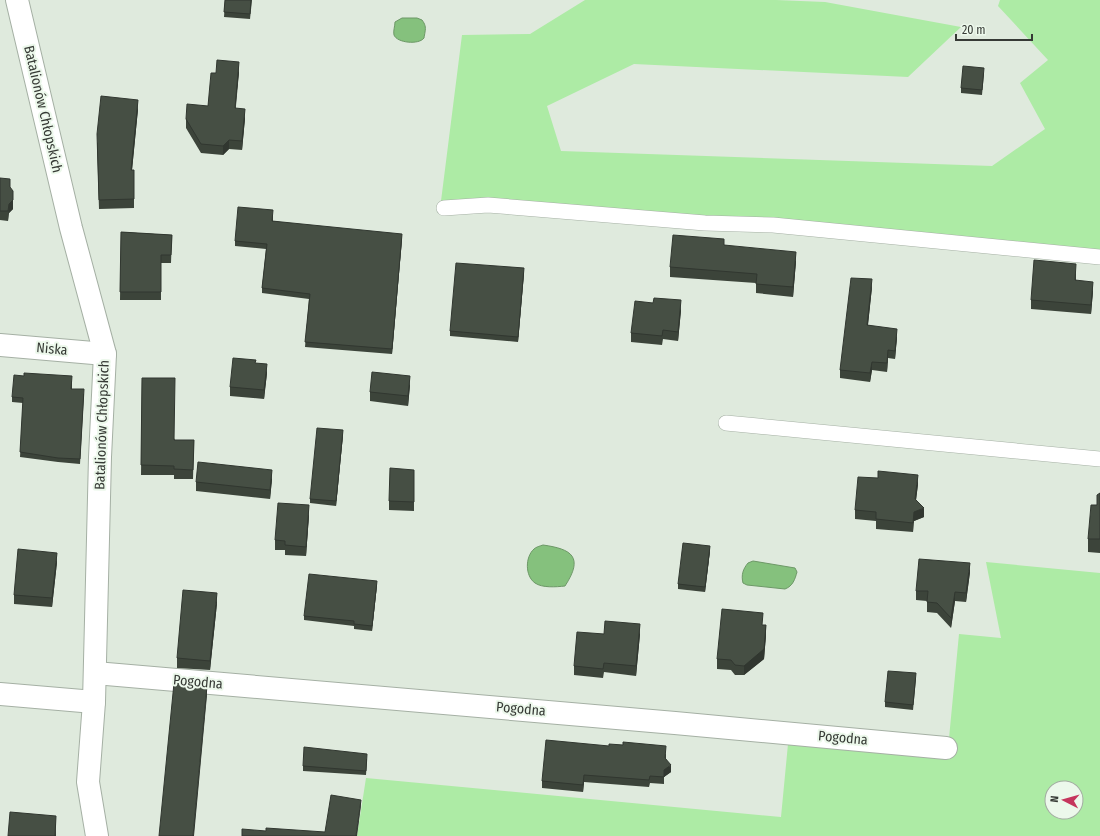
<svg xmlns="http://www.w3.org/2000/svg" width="1100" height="836" font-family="'Fira Sans Condensed',sans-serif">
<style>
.green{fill:#adeba5;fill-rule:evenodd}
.water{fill:#85c17d;stroke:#6d9867}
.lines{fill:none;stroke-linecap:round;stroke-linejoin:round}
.service-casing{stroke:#a5b0a4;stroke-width:16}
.minor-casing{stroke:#a5b0a4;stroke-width:24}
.service{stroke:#fff;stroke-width:15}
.minor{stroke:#fff;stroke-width:22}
.wall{fill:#3c443a}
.shaded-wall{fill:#313730}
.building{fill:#464f44;stroke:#313730}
.labels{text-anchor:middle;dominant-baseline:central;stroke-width:4;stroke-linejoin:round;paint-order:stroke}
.street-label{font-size:14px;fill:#363a35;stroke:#ecf8eb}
</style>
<rect width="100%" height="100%" fill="#dfeadd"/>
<!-- green -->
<g class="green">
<polygon points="585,0 776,0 825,2 961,27 908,77 634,64 547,106 561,151 992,166 1045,129 1020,83 1048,60 998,6 1000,0 1100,0 1100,254 441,201 462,35 530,34"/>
<path d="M986,562l114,11v263h-743l9,-58 415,39 7,-73 159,15 12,-125 42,4zM1052,788h24v24h-24z"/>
</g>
<!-- water -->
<g class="water">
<path d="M402,18h15l5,2c3,4 4,7 3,12 0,1 -1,5 -1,6 -5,7 -27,5 -30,-3 -1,-4 1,-9 1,-13z"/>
<path d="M543,545c29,4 41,12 22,41 -9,1 -23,2 -30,-3 -10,-7 -10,-26 -1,-34 2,-2 6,-3 9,-4z"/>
<path d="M753,561l42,7 2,4c-2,7 -4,14 -12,17l-38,-4 -4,-2c-2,-8 0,-14 5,-20z"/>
</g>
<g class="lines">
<!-- service casing -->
<g class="service-casing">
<g id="service">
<polyline points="444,208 488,205 705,223 773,225 1100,257"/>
<polyline points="726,423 1100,459"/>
</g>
</g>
<!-- minor casing -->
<g class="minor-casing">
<g id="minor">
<polyline points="17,0 71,228 105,354 100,457 94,702 88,782 97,836"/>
<polyline points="0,345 105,354"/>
<polyline points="95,673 675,723 946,748"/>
<polyline points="0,694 94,702"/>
</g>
</g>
<!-- service -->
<use href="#service" class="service"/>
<!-- minor -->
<use href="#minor" class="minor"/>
</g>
<!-- wall -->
<g class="wall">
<polygon points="225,0 252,0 250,19 224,17"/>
<polygon points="239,72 235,108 245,118 242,150 229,149 223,155 201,153 186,128 186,119 208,106 216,73"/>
<polygon points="984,73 982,95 961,93 961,88"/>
<polygon points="138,109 132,170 134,199 134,208 99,209 97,143"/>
<polygon points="0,178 10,188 13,200 13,209 9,213 8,221 0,220"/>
<polygon points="273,215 273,221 402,239 392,354 305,347 309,299 262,293 262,288 266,249 235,246 235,241"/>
<polygon points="121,232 172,235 171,263 161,263 161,300 120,300"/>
<polygon points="724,245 796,261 793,297 756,293 756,283 670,277 670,267"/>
<polygon points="524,273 518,342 450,336 450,331"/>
<polygon points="1076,273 1076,280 1093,291 1091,314 1031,309 1031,300"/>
<polygon points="872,287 868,325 897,337 895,359 888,358 887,372 872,370 870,382 840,378 840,370"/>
<polygon points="681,310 678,341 663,339 662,345 631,342 631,333"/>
<polygon points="267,373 264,399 230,396 230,387"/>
<polygon points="142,378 175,440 194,440 193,479 174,479 174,475 141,475"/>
<polygon points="72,381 72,389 84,394 80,464 58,462 20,457 23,403 12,402 12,397"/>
<polygon points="410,385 408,406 370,401 370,392"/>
<polygon points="343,435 336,506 310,503 310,499"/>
<polygon points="414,470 414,511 389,510 389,501"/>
<polygon points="272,479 270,499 196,491 196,482"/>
<polygon points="918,484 916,500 924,517 914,521 913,532 876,529 876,521 855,519 855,510"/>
<polygon points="1100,493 1100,553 1088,552 1088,539"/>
<polygon points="309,515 306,556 285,555 285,550 275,550 275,540"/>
<polygon points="710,551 705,592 678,589 678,584"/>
<polygon points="57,562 52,607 14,604 14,595"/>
<polygon points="970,572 966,602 955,601 951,628 937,613 927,612 927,601 916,600 916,591"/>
<polygon points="377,585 372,631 354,629 354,626 304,620 304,616"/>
<polygon points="217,603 210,670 177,668 177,658"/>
<polygon points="762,625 766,635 764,659 744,675 735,675 731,670 717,669 717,659"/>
<polygon points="604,634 640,634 636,676 604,672 603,678 574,675 574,666"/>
<polygon points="916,678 913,710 885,707 885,702"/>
<polygon points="666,754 666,759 671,772 664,777 664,784 650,783 649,787 584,782 583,792 542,788 542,781"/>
<polygon points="367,759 366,775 303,771 303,766"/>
</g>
<!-- shaded-wall -->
<g class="shaded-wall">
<polygon points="239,62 239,72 235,117 235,108"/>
<polygon points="138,100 138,109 131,180 131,170"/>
<polygon points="245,109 245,118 242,150 242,141"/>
<polygon points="229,140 229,149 223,155 223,146"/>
<polygon points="13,191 13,209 9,213 8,221 9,204"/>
<polygon points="402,234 402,239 392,354 392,349"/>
<polygon points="796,252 796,261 793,297 793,287"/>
<polygon points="524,268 524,273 518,342 518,337"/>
<polygon points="872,279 872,287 867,333 867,325"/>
<polygon points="1093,282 1093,291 1091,314 1091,305"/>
<polygon points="681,300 681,310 678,341 678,332"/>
<polygon points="897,329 897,337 895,359 895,351"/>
<polygon points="888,350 888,358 887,372 887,363"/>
<polygon points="872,362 872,370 870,382 870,373"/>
<polygon points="267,364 267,373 264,399 264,390"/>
<polygon points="410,376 410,385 408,406 408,396"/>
<polygon points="343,430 343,435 336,506 336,501"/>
<polygon points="272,470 272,479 270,499 270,490"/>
<polygon points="918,475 918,484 915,508 915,499"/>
<polygon points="309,505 309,515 306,556 306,547"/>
<polygon points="924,508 924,517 914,521 913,532 914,512"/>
<polygon points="710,546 710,551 705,592 705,587"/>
<polygon points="57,553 57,562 52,607 52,598"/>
<polygon points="970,563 970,572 966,602 966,593"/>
<polygon points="377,581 377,585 372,631 372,626"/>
<polygon points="955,592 955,601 951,628 951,618"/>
<polygon points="217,593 217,603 210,670 210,661"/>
<polygon points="640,624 640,634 636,676 636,666"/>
<polygon points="766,625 766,635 764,659 744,675 744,666"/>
<polygon points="207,686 207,695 194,836 193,836"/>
<polygon points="671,765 671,772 664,777 664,784 664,770"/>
<polygon points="584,775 584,782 583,792 583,785"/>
<polygon points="361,800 361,805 357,836 356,836"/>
<polygon points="56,816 56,836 55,836"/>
</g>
<!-- building -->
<g class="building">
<polygon points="225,0 251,0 250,14 224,12"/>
<polygon points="217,60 239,62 235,108 245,109 242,141 229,140 223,146 201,144 186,119 187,104 208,106 211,73 216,73"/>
<polygon points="963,66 984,68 982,90 961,88"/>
<polygon points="101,96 138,100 131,170 134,170 134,199 99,200 97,134"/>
<polygon points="0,178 10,179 10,187 13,191 13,200 9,204 8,211 0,211"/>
<polygon points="238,207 273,210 272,221 402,234 392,349 305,342 310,294 262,288 267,244 235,241"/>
<polygon points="121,232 172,235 171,255 161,255 161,292 120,292"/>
<polygon points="673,235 724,239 724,245 796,252 793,287 756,284 757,274 670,267"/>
<polygon points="1034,260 1076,264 1075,280 1093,282 1091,305 1031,300"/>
<polygon points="456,263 524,268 518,337 450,331"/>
<polygon points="851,278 872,279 867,325 897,329 895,351 888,350 887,363 872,362 870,373 840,370"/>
<polygon points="654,298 681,300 678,332 663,330 662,336 631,333 635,301 653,303"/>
<polygon points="233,358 256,360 255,363 267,364 264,390 230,387"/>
<polygon points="372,372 410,376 408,396 370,392"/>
<polygon points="24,373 72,376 71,389 84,389 80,459 58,458 20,452 23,398 12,397 14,375 24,376"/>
<polygon points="142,378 175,378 174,440 194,440 193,470 174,469 174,466 141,465"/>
<polygon points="317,428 343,430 336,501 310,499"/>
<polygon points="198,462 272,470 270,490 196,482"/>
<polygon points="390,468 414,470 414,502 389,501"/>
<polygon points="878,471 918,475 915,499 924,508 914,512 913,523 876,519 876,512 855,510 858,477 878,478"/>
<polygon points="1100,493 1100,539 1088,539 1091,505 1097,505 1097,495"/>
<polygon points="278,503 309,505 306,547 285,545 285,541 275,540"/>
<polygon points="683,543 710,546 705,587 678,584"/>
<polygon points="18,549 57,553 52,598 14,595"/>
<polygon points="919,559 970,563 966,593 955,592 951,618 937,603 927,602 928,591 916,591"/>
<polygon points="309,574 377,581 372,626 354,624 354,621 304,616"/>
<polygon points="183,590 217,593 210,661 177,658"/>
<polygon points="722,609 763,613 762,625 766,625 764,649 744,666 735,665 731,660 717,659"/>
<polygon points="605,621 640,624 636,666 604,663 603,669 574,666 577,632 604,634"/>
<polygon points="888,671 916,673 913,705 885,702"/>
<polygon points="174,683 207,686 193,836 159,836"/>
<polygon points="546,740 609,746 609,744 623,745 623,742 666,746 665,758 671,765 664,770 664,777 650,776 649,780 584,775 583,785 542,781"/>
<polygon points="304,747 367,754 366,771 303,766"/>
<polygon points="331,795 361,800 356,836 242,836 242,829 266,831 266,828 325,832"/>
<polygon points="10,812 56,816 55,836 8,836"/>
</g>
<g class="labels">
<!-- street labels -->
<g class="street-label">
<text transform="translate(43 109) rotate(77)">Batalionów Chłopskich</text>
<text transform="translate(52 349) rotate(5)">Niska</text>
<text transform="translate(102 425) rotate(-88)">Batalionów Chłopskich</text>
<text transform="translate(198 682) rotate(5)">Pogodna</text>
<text transform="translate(521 709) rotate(5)">Pogodna</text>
<text transform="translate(843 738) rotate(5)">Pogodna</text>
</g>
</g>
<!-- north arrow -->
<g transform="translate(1064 800) rotate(276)"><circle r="19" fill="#ecf8eb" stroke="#a3aca2"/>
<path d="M0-3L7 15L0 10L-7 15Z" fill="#c5365d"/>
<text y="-6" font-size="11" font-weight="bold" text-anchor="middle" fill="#363a35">N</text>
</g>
<!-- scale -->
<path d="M956 34v6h76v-6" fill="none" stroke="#363a35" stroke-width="2"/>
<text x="962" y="34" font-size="12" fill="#363a35" stroke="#ecf8eb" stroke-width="3" paint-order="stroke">20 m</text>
</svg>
